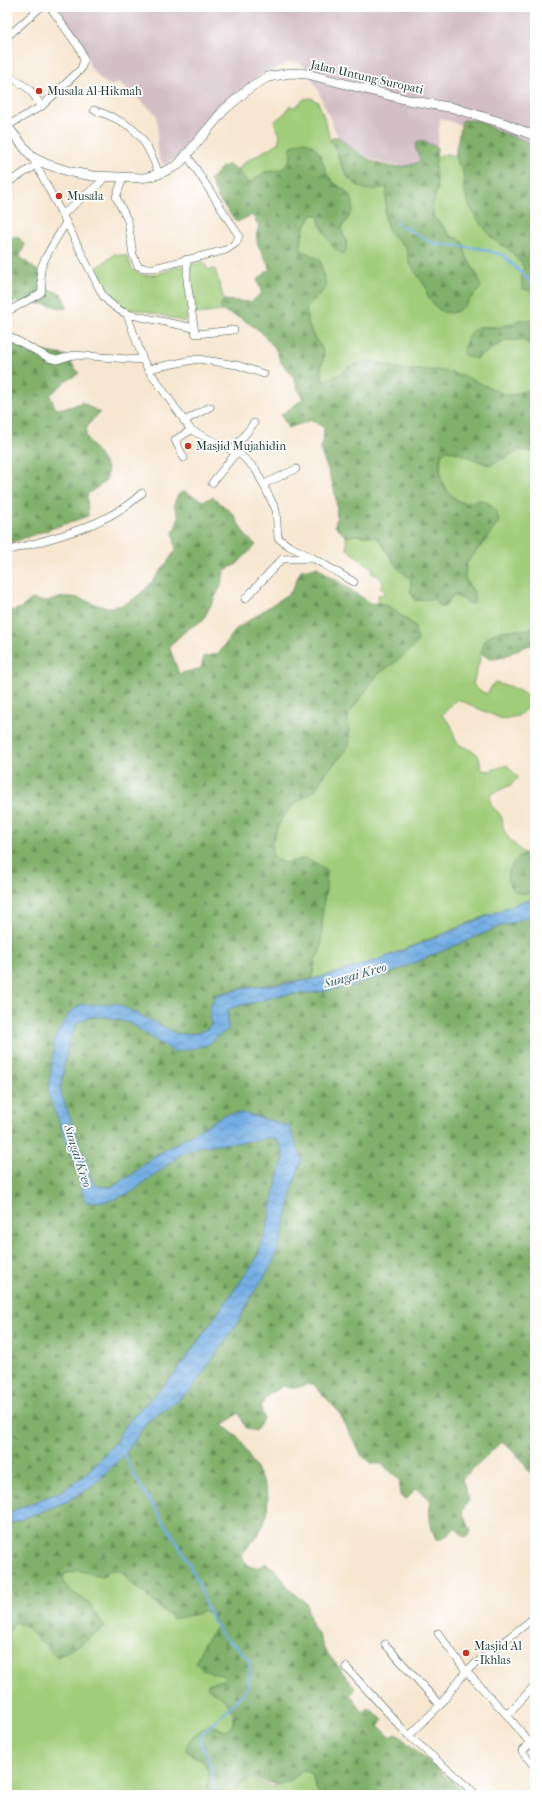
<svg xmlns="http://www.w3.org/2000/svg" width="542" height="1802" font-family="'IM FELL French Canon',serif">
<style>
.industrial{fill:#d2bec4}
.green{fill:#a1cd7a;stroke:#608557}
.forest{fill:url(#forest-firs);stroke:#50764f}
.water{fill:url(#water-waves);stroke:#49758c}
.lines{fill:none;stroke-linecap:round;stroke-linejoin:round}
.stream{stroke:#73ade3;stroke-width:2.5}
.minor-casing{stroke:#3f564c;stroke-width:8}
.secondary-casing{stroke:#3f564c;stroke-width:10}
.minor{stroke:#fff;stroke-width:7}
.secondary{stroke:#fff;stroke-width:9}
.poi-dot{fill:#c8321e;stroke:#fff;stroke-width:1.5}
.labels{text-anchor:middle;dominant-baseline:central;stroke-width:3.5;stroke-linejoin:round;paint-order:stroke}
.street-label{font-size:12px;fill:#1f3d34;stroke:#fff}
.poi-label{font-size:12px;fill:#1f3d34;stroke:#fff;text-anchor:start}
.water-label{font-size:13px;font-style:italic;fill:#385f69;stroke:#fff}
</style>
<defs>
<pattern id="forest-firs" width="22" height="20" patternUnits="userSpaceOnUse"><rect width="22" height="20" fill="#80b06a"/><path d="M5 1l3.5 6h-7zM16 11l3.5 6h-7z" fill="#689058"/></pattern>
<pattern id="water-waves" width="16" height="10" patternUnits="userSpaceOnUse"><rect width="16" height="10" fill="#73ade3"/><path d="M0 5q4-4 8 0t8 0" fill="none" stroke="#5e8eb9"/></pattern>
</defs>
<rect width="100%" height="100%" fill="#fff"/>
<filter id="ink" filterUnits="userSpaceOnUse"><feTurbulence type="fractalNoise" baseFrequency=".025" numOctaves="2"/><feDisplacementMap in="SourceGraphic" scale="8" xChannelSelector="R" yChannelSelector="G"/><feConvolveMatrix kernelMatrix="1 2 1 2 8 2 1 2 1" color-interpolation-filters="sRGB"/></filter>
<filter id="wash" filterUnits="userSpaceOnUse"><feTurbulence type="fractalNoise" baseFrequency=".012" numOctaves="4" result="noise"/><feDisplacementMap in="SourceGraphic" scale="16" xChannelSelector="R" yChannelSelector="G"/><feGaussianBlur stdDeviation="0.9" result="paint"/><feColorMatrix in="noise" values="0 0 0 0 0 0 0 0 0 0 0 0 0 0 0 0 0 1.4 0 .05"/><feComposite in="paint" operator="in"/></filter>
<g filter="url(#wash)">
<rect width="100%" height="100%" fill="#f7e7d1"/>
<!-- industrial -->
<polygon class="industrial" points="55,7 535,7 535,151 440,118 435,170 385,164 362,155 338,137 316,86 304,66 299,63 289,62 259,76 230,98 205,125 182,156 164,165 160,160 157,145 158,124 156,114 119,82 112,86 101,80 90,66 85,51"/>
<!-- green -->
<g class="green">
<path d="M311,98l7,4 7,18 5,20 4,6 8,21 7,12 17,10 21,-2 -2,30 9,21 12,9 4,17 16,23 2,10 36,10 8,-11 5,-5 2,-13 -14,-24 -1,-10 -6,-6 -7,-1 -9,-12 -8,-7 -2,-12 5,-16 -2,-20 1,-14 11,-2 9,2 2,8 5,5 1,20 29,50 16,10 15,18 -3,7 9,17 5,5v25l-14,-1 -21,7h-23l6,28c10,-8 33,-23 46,-12 9,8 8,32 5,43l-6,4 -17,5 -7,-1 -38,-17 -32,-7h-32l-21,-7 -31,3 -11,9 -16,6 -2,-14 3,-11 -2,-8 -8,-10 -6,-15 -2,-15 20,-21 -6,-27 -20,-10 4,-22 8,-13h6l2,11 27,17 -6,-15 9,-13 -4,-24 -16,-11 -12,-29 -27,7 -7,10 -8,3 -11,1 -15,11 -3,-1 -8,-12 3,-6 36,-21 2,-8 -6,-13 12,-10 3,-6 6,1 9,-8z"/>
<polygon points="115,254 127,256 133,270 142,275 156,275 177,267 204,262 208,270 215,269 224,300 220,306 223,311 187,315 185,322 146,311 129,309 117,304 106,289 95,269"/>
<path d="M447,450l12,3 27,11h7l26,-14 16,2v175l-12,3h-15l-23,11 -12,43 4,5 10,5 7,-11 15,3 20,10 -1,11 -10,9 -16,3 -45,-20 -15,16c3,3 7,7 9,10 3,6 2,13 7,18 9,9 24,5 22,24l2,3 7,1 18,-6 11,13 -7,7 -20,9c-3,16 6,13 11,24 1,4 0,8 2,12 4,10 13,16 21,24l-8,6 1,33h12l5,2v4l-15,3 -157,64 -51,13 4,-21 4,-6 1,-7 2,-40 3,-15 -24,-31 -14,4 -7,-1 -6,-3 -4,-6v-8l9,-24 8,-12 26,-18 16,-23 11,-11 8,-25 -2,-14 3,-6 28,-38 19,-13 17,-36 -29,-21 -7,-1v-8l7,-1v-3l-5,-3 3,-6 -5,-6 -7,-3 2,-4 -26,-20 -1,-12 10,-2 21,2c12,16 17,31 34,42v14l4,7 20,-1 3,6 6,1 9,-11 8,3 9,6 4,-12 -9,-13 1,-15 25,-30 -11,-34 -14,3 -7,-2 -12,-8 -7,-14 1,-25z"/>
<path d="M78,1570l24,7 8,-7h10c15,17 32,29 47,45l30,-1 6,-4c8,4 12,6 14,16l-13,17 -2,27 22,6 1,4 -15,3 -2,5c13,9 25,16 26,33l-6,9 -4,1 -9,-5 -23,29 11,5c7,13 6,18 4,33l-2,2h-198v-160l8,-14 12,7 30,29 24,-13 24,-17c-7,-8 -8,-13 -14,-21 -7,-10 -32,-15 -27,-32z"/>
<path d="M304,1770l7,4 8,21h-85c11,-19 18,-17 37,-8l25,-10 4,-6z"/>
</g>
<!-- forest -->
<g class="forest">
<polygon points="464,120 479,121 500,132 535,144 535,296 530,291 522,288 521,273 524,267 509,249 493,239 475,216 468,203 464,189 463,169 458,164 456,156 456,149 462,121"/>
<path d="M333,137h5c26,21 49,40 83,24l-6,-14 3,-6h4l15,6 -2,23 2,20 -5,16 2,12 8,7 9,12 7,1 6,6c1,18 14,27 17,44l-23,23 -7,2 -7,-1 -6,-3 -10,-12 -2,-10 -16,-23 -4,-17c-27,-20 -21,-30 -19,-60 -7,1 -15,4 -22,2 -23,-8 -22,-32 -35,-49z"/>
<path d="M304,141c23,9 15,25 27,39 7,9 20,10 22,24 1,8 -7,17 -12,24 3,8 9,18 3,26 -13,-2 -23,-28 -26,-39h-6l-8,13 -4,21 20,11 6,27 -20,21 2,15 6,15 8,10 2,8 -3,11 2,14 16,-6 11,-9 16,-5 15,2 21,7h32l16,2 16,5 38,17 7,1 17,-5 7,-5v67l-16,-2 -26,14h-7l-27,-11 -12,-3 -6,4c-2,18 -2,32 14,44 3,3 6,5 11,5 4,0 10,-3 15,-3 10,1 17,13 18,22l-33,42 -1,15 9,13v11l-4,1 -9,-6 -8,-3 -9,12h-3l-6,-8 -20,1 -4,-7v-14c-17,-11 -22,-26 -34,-42l-21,-2 -10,2 -11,-11c6,-27 -5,-51 -15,-76l3,-8 1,-14 -12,-8 -24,8 -7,-13 22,-16 -11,-24 -10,-11 -7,-16 -15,-17 -19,-13 -18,-7 -3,-5 4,-6 27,2 11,-9 -5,-13 13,-11c-5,-17 -19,-24 -11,-43l-7,-11 -15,7 -18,-22 -9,-20 12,-13 7,-2 10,5 8,12 3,1 15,-11 11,-1 8,-3 7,-10 -1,-10 3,-3z"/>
<polygon points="17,236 25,245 20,255 22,259 38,271 46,289 61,293 67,307 64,309 50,305 16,301 7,307 7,237 11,238"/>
<path d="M521,320l14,1v32l-6,-10 -7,-3h-14l-14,6 -18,13 -12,-4c-1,-7 1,-11 4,-18 6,-14 19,-8 32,-10 8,-1 13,-6 21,-7z"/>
<path d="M7,339h4l35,13 19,3 14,18 -14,9 -15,13 6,14 14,-2 12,-5 18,11c-27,22 -9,27 4,50 3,4 5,9 3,14 -2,8 -15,12 -20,18l1,21 -81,28v-109l2,-1 4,-14 -6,-4z"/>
<path d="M183,491l20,10 10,-4 20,17 13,22 10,9 -19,19 -12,6 -5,18 -17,32 -15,9 -19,17 10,28 22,-6 3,-11 15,-4 17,-24 55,-37 10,-22 16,-3 53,36 15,1 29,21 4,15 -5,7 -16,14 -19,13 -28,38c-6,11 2,21 -1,33 -1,2 -4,5 -5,7 -4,6 -10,10 -14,16 -6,7 -10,16 -16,23 -5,5 -14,8 -20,13 -11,9 -30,42 -19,54 10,11 22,-2 34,2 7,2 13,7 18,11l-1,19 -3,15 -2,40 -1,7 -4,6 -4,21 -75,10 -21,6 -6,14 1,16 -4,4 -9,4 -20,1 -24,-10 -66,-20 -33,34 -7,55 26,68 11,41 76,-33 19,-14 20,-9 36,-3 35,-5 6,2 5,9 2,9 -7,23 -10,47 -10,30 -83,116 -49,51 -10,18 -31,33 -22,15 -55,22v-906l5,4 9,-3 11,-9c17,6 25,-4 40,-2 12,1 23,9 35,10 31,2 53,-36 69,-57l-3,-17 6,-15 -5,-14 3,-8z"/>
<path d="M535,627v18c-15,-1 -27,14 -42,14 -4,0 -9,-4 -12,-6 1,-4 2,-9 4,-12 10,-16 35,-8 50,-14z"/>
<path d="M535,852v43c-9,-4 -18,1 -25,-9 -8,-10 5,-29 16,-33 2,0 6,0 9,-1z"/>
<path d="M535,915v562l-8,-8 -3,-7 -22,-21 -40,38 7,21 -7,12 9,18 -2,6 -6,1 -7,-10 -13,12h-7c-6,-11 -8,-26 -5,-39l-16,-12 -7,10 -4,1c-7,-4 -4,-11 -4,-19l-18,-16h-9l-12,-9 -22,-43 -26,-28c-13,-1 -14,9 -30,2l-15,9 -8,12 4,11 -8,13 -10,-3 -7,-15 -16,12 17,14 24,45 4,12 -1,17 -4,12 -7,14 -6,5 -8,11 1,4 8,8h8l7,-4 11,8 12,17 17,15 6,23 7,9 5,14 31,39 -5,7 13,17 6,-4 14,12 -4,6 11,11 7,-3 71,61h-149l-8,-21 -7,-4 -4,1c-27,31 -40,-5 -59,13 -3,3 -5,8 -7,11h-29l2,-2c2,-15 3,-20 -4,-33l-11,-5 -6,-5c2,-14 13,-18 23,-26l15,7c5,-1 7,-3 9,-7 8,-16 -15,-29 -25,-36l-1,-3 3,-2 15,-3 -1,-4 -22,-6 -6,-9 8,-18 13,-17 -4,-10 -10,-6 -6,4 -24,5 -27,-25 -13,-9 -13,-15h-10l-8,7 -24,-7 -14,4c-5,17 20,22 27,32 6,8 6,13 14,21l-24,17 -24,13 -30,-29 -12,-7 -8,14v-110l61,-24 59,-50 20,-29 44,-32 47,-68 16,-30 18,-27 11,-32 10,-47 9,-27 -27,-38 -14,-2 -9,-4h-28l-71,42 -23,19 -18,11h-11l-8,-4 -33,-93 8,-47 10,-21 12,-5h17l23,6 45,29 32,-7 21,-16v-20l54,-14 36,-3 34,-6 36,-12 113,-48z"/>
</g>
<!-- water -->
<path class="water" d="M535,899v16l-34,11 -113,48 -36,12 -34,6 -36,3 -54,14v20l-21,16 -32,7 -14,-8 -31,-21 -23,-6h-17l-12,5 -10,21 -8,47 33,93 8,4h11l18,-11 23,-19 71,-42 19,-2 46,13 13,33 -9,27 -10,47 -11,32 -18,27 -16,30 -47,68 -44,32 -20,29 -34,35 -25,15 -61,24v-12l55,-22 22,-15 31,-33 10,-18 50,-51 82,-116 10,-30 10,-47 7,-23 -2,-9 -5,-9 -6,-2 -35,5 -36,3 -20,9 -48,37 -23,9 -24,1 -11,-41 -26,-68 7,-55 15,-26 10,-7 35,-2 63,31 20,-1 9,-4 4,-4 -1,-16 6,-14c33,-10 68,-9 102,-17 70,-18 136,-48 202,-76z"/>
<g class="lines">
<!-- stream -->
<g class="stream">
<polyline points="396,223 432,243 478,248 503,255 535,287"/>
<path d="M123,1452l10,22 50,78 15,30 9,27 14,26 15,11 12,12c1,8 3,20 0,28 -7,15 -48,45 -48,51 -1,6 3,9 5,14 4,10 13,34 7,44"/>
</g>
</g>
</g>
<g filter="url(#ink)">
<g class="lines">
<!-- minor casing -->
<g class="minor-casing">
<g id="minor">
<polyline points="7,37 41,7"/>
<polyline points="7,74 29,89 42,106"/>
<path d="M94,110c41,14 50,24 65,64"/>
<polyline points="7,126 42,106 81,69 84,60 80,49 50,7"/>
<path d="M32,157l34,65 37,74c7,8 14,14 24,18l67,14"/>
<polyline points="123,178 116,197 128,221 133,255 138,266 144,268 154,268 226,250 236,243 239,236 187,155"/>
<polyline points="7,183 35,166"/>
<polyline points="62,215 100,183 105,177"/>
<polyline points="187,259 187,281 195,333 196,334 234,330"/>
<path d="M7,312l34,-19c3,-8 -2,-15 0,-24 1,-9 20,-37 25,-47"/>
<polyline points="127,314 143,360 148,369 191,430 241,455 256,470 276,510 278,538 289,546 313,558"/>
<polyline points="7,335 49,358 57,360 73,355 143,360"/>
<polyline points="148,369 198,359 237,365 264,374"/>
<polyline points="184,421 210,407"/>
<polyline points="232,451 254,423"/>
<polyline points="184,458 175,440 191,430"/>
<polyline points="212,483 236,453"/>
<polyline points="264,484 296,469"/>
<path d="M7,551c46,-13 99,-24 135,-58"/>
<polyline points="245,599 282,559 313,558 354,582"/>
<polyline points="438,1633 466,1671 507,1715 535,1749"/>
<polyline points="385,1644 440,1705"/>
<polyline points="346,1667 409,1736 477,1795"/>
<polyline points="507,1715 535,1685"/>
<polyline points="409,1736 440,1705 466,1671 535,1617"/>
<polyline points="530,1743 522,1752 535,1767"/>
</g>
</g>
<!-- secondary casing -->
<g class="secondary-casing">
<polyline id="secondary" points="7,126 32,157 46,164 71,172 93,176 143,178 159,174 178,165 224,110 252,86 268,77 290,73 307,74 408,100 454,108 503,123 535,136"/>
</g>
<!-- minor -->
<use href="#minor" class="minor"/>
<!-- secondary -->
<use href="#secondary" class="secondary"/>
</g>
</g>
<!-- markers -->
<g class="poi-dot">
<circle cx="39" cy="91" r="4"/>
<circle cx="59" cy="196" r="4"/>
<circle cx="188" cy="446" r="4"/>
<circle cx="466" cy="1653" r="4"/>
</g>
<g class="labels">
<!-- street labels -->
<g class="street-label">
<text transform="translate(367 77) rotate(13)">Jalan Untung Suropati</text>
</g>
<!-- poi labels -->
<g class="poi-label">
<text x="47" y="91">Musala Al-Hikmah</text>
<text x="67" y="196">Musala</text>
<text x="196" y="446">Masjid Mujahidin</text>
<text x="474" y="1646">Masjid Al<tspan x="474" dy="14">- Ikhlas</tspan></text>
</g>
<!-- water labels -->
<g class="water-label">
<text transform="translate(355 975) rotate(-16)">Sungai Kreo</text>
<text transform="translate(78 1156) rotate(72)">Sungai Kreo</text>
</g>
</g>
<!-- margin -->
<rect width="542" height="1802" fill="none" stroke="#fff" stroke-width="24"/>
</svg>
